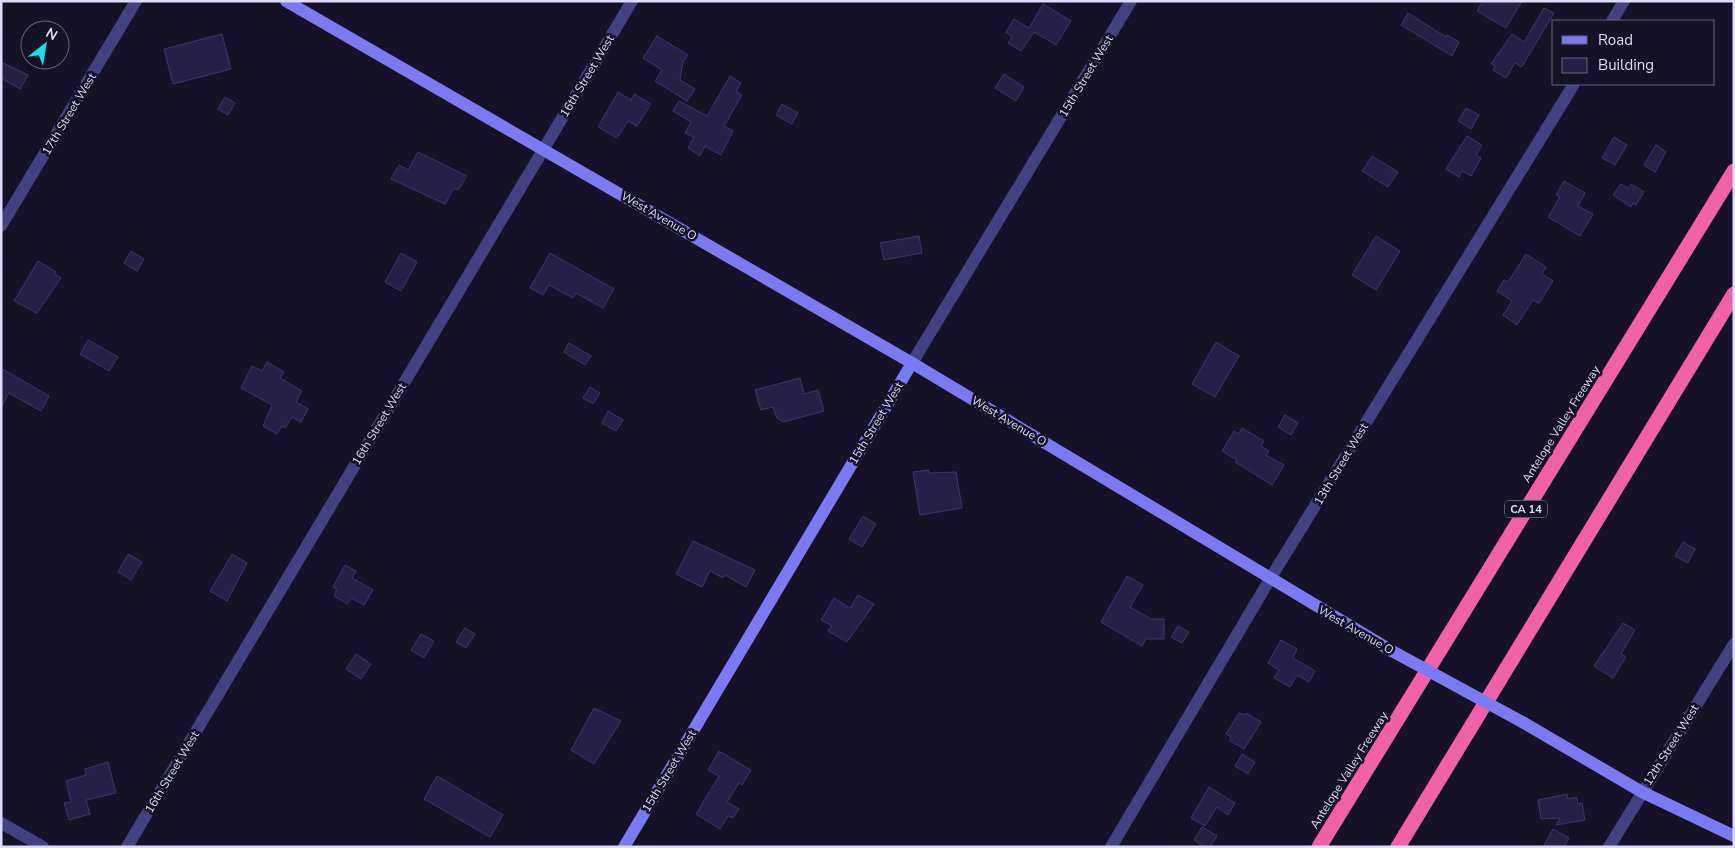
<svg xmlns="http://www.w3.org/2000/svg" width="1735" height="848" font-family="'Nunito Sans',sans-serif">
<style>
.building{fill:#262047;stroke:#3e3471}
.lines{fill:none;stroke-linecap:round;stroke-linejoin:round}
.street{stroke:#424182;stroke-width:12}
.secondary{stroke:#7a7af4;stroke-width:12}
.highway{stroke:#f260aa;stroke-width:15}
.secondary-bridge{stroke:#7a7af4;stroke-width:12}
.labels{text-anchor:middle;dominant-baseline:central;stroke-width:5;stroke-linejoin:round;paint-order:stroke}
.shield{fill:#151227;stroke:#a29fbc;stroke-width:1}
.shield-label{font-size:11px;font-weight:bold;fill:#dedbfc}
.street-label{font-size:12px;fill:#dedbfc;stroke:#151227}
</style>
<rect width="100%" height="100%" fill="#151227"/>
<!-- building -->
<g class="building">
<polygon points="1483,1 1522,1 1506,28 1477,11"/>
<polygon points="1043,4 1071,21 1056,45 1034,32 1021,51 1008,43 1012,37 1006,32 1014,19 1029,28"/>
<polygon points="1544,8 1554,13 1523,65 1521,67 1515,63 1506,78 1493,70 1495,66 1491,64 1512,34 1524,42"/>
<polygon points="1408,13 1446,37 1447,35 1459,42 1452,56 1401,25"/>
<polygon points="222,34 231,69 173,84 164,49"/>
<polygon points="657,36 688,55 683,62 680,80 695,89 687,101 655,81 662,70 643,58"/>
<polygon points="1,62 28,75 20,89 1,78"/>
<polygon points="1004,74 1024,87 1016,101 995,88"/>
<polygon points="730,76 741,83 736,92 742,95 724,126 733,131 721,155 705,146 700,156 688,148 694,137 685,133 691,122 673,111 679,101 707,116"/>
<polygon points="618,92 631,100 634,94 651,104 637,126 628,121 617,138 598,127"/>
<polygon points="225,97 235,103 228,115 218,109"/>
<polygon points="782,104 798,113 792,124 776,115"/>
<polygon points="1466,108 1479,115 1471,129 1458,121"/>
<polygon points="1467,136 1482,145 1476,155 1481,158 1471,176 1462,171 1459,177 1446,169"/>
<polygon points="1614,137 1627,145 1615,165 1602,158"/>
<polygon points="1656,145 1666,152 1655,172 1644,165"/>
<polygon points="418,152 467,176 458,190 454,188 445,204 391,179 399,165 408,170"/>
<polygon points="1372,156 1398,172 1388,187 1362,171"/>
<polygon points="1564,181 1585,193 1578,206 1593,214 1580,236 1548,217 1560,197 1556,195"/>
<polygon points="1621,184 1628,188 1631,184 1644,192 1636,205 1633,203 1631,207 1613,195"/>
<polygon points="919,236 922,253 884,260 880,243"/>
<polygon points="1376,236 1400,251 1376,290 1352,275"/>
<polygon points="131,251 144,259 137,271 124,263"/>
<polygon points="401,253 417,262 401,291 385,282"/>
<polygon points="550,253 614,289 603,308 576,293 573,298 549,285 543,295 530,288"/>
<polygon points="1526,254 1546,267 1542,274 1553,281 1539,303 1533,300 1517,325 1503,315 1512,301 1497,291 1504,280 1508,282"/>
<polygon points="38,261 56,272 54,274 61,278 37,313 14,301"/>
<polygon points="88,340 118,357 109,371 80,354"/>
<polygon points="1216,342 1239,356 1215,397 1192,384"/>
<polygon points="569,343 591,356 585,365 564,352"/>
<polygon points="267,362 284,372 280,378 302,391 296,402 308,409 301,422 292,417 285,428 282,426 277,434 263,426 272,405 241,388 252,366 262,371"/>
<polygon points="1,368 49,396 41,411 9,393 1,407"/>
<polygon points="800,378 804,394 818,390 824,411 783,422 777,418 773,407 761,410 755,390"/>
<polygon points="590,387 600,393 593,404 583,398"/>
<polygon points="608,411 623,420 616,431 602,423"/>
<polygon points="1285,415 1298,423 1291,435 1278,427"/>
<polygon points="1242,428 1264,441 1261,446 1269,451 1266,455 1284,465 1272,485 1235,462 1237,460 1222,451 1234,431 1239,434"/>
<polygon points="929,470 929,473 956,472 962,508 920,515 913,472"/>
<polygon points="863,516 876,524 862,547 849,539"/>
<polygon points="693,541 755,570 746,587 725,575 723,578 710,571 702,587 676,574"/>
<polygon points="1683,542 1695,549 1688,563 1675,556"/>
<polygon points="128,554 142,562 131,580 118,572"/>
<polygon points="232,554 247,563 227,601 210,591"/>
<polygon points="345,565 356,571 352,578 373,590 364,605 351,598 347,604 334,596 337,589 333,587"/>
<polygon points="1127,576 1143,585 1130,607 1151,619 1164,619 1164,639 1146,639 1142,646 1101,622"/>
<polygon points="858,595 874,604 847,642 828,631 832,626 821,620 834,598 850,608"/>
<polygon points="1623,623 1635,630 1621,654 1626,657 1613,678 1594,666"/>
<polygon points="1178,626 1189,632 1182,643 1171,637"/>
<polygon points="465,628 475,634 466,648 456,642"/>
<polygon points="421,634 434,641 424,658 411,650"/>
<polygon points="1281,640 1297,649 1293,658 1315,671 1309,682 1297,675 1290,687 1274,678 1279,670 1268,663"/>
<polygon points="356,654 371,664 361,679 346,669"/>
<polygon points="594,708 621,721 594,764 571,750"/>
<polygon points="1239,713 1244,715 1246,713 1261,722 1244,749 1229,740 1231,737 1226,734"/>
<polygon points="719,751 751,770 742,785 739,783 727,802 739,809 733,818 728,816 720,829 696,814 719,776 708,770"/>
<polygon points="1242,754 1255,762 1248,774 1235,766"/>
<polygon points="108,762 116,793 86,800 90,814 69,820 64,803 71,802 66,781 86,775 85,769"/>
<polygon points="437,776 503,815 490,837 424,799"/>
<polygon points="1209,787 1235,803 1228,815 1217,807 1205,826 1191,818"/>
<polygon points="1567,794 1568,799 1577,797 1578,804 1582,803 1585,820 1556,825 1560,818 1541,819 1538,800"/>
<polygon points="1202,827 1217,836 1210,847 1204,847 1194,840"/>
<polygon points="1553,829 1569,838 1564,847 1543,847"/>
</g>
<g class="lines">
<!-- street -->
<g class="street">
<polyline points="1612,21 1624,1"/>
<polyline points="1,226 136,1"/>
<polyline points="912,363 1131,1"/>
<polyline points="1,823 43,847"/>
<polyline points="127,847 632,1"/>
<polyline points="1111,847 1270,579 1574,84"/>
<polyline points="1609,847 1734,644"/>
</g>
<!-- secondary -->
<g class="secondary">
<polyline points="286,1 912,363 1392,651"/>
<polyline points="1524,723 1642,792 1734,836"/>
<polyline points="624,847 912,363"/>
</g>
<!-- highway -->
<g class="highway">
<polyline points="1319,847 1734,171"/>
<polyline points="1398,847 1734,294"/>
</g>
<!-- secondary-bridge -->
<polyline class="secondary-bridge" points="1392,651 1524,723"/>
</g>
<g class="labels">
<!-- shield labels -->
<rect class="shield" x="1505" y="500.5" width="42" height="17" rx="4"/>
<g class="shield-label">
<text x="1526" y="509">CA 14</text>
</g>
<!-- street labels -->
<g class="street-label">
<text transform="translate(587 76) rotate(-59)">16th Street West</text>
<text transform="translate(1086 76) rotate(-59)">15th Street West</text>
<text transform="translate(69 114) rotate(-59)">17th Street West</text>
<text transform="translate(659 216) rotate(30)">West Avenue O</text>
<text transform="translate(1009 421) rotate(31)">West Avenue O</text>
<text transform="translate(876 423) rotate(-59)">15th Street West</text>
<text transform="translate(379 424) rotate(-59)">16th Street West</text>
<text transform="translate(1561 424) rotate(-58)">Antelope Valley Freeway</text>
<text transform="translate(1341 464) rotate(-59)">13th Street West</text>
<text transform="translate(1356 630) rotate(30)">West Avenue O</text>
<text transform="translate(1671 745) rotate(-58)">12th Street West</text>
<text transform="translate(1349 770) rotate(-58)">Antelope Valley Freeway</text>
<text transform="translate(669 771) rotate(-59)">15th Street West</text>
<text transform="translate(172 772) rotate(-59)">16th Street West</text>
</g>
</g>
<!-- border -->
<rect width="1735" height="848" fill="none" stroke="#dedbfc" stroke-width="5"/>
<!-- legend -->
<rect x="1552" y="20" width="162" height="65" fill="#151227" stroke="#65627c"/>
<rect x="1562" y="36" width="25" height="8" fill="#7a7af4" stroke="#65627c"/>
<text x="1598" y="45" font-size="15" fill="#dedbfc">Road</text>
<rect x="1562" y="58" width="25" height="15" fill="#262047" stroke="#65627c"/>
<text x="1598" y="70" font-size="15" fill="#dedbfc">Building</text>
<!-- north arrow -->
<g transform="translate(45 45) rotate(31)"><circle r="24" fill="#151227" stroke="#65627c"/>
<path d="M0-4L9 19L0 12L-9 19Z" fill="#17dded"/>
<text y="-8" font-size="14" font-weight="bold" text-anchor="middle" fill="#dedbfc">N</text>
</g>
</svg>
